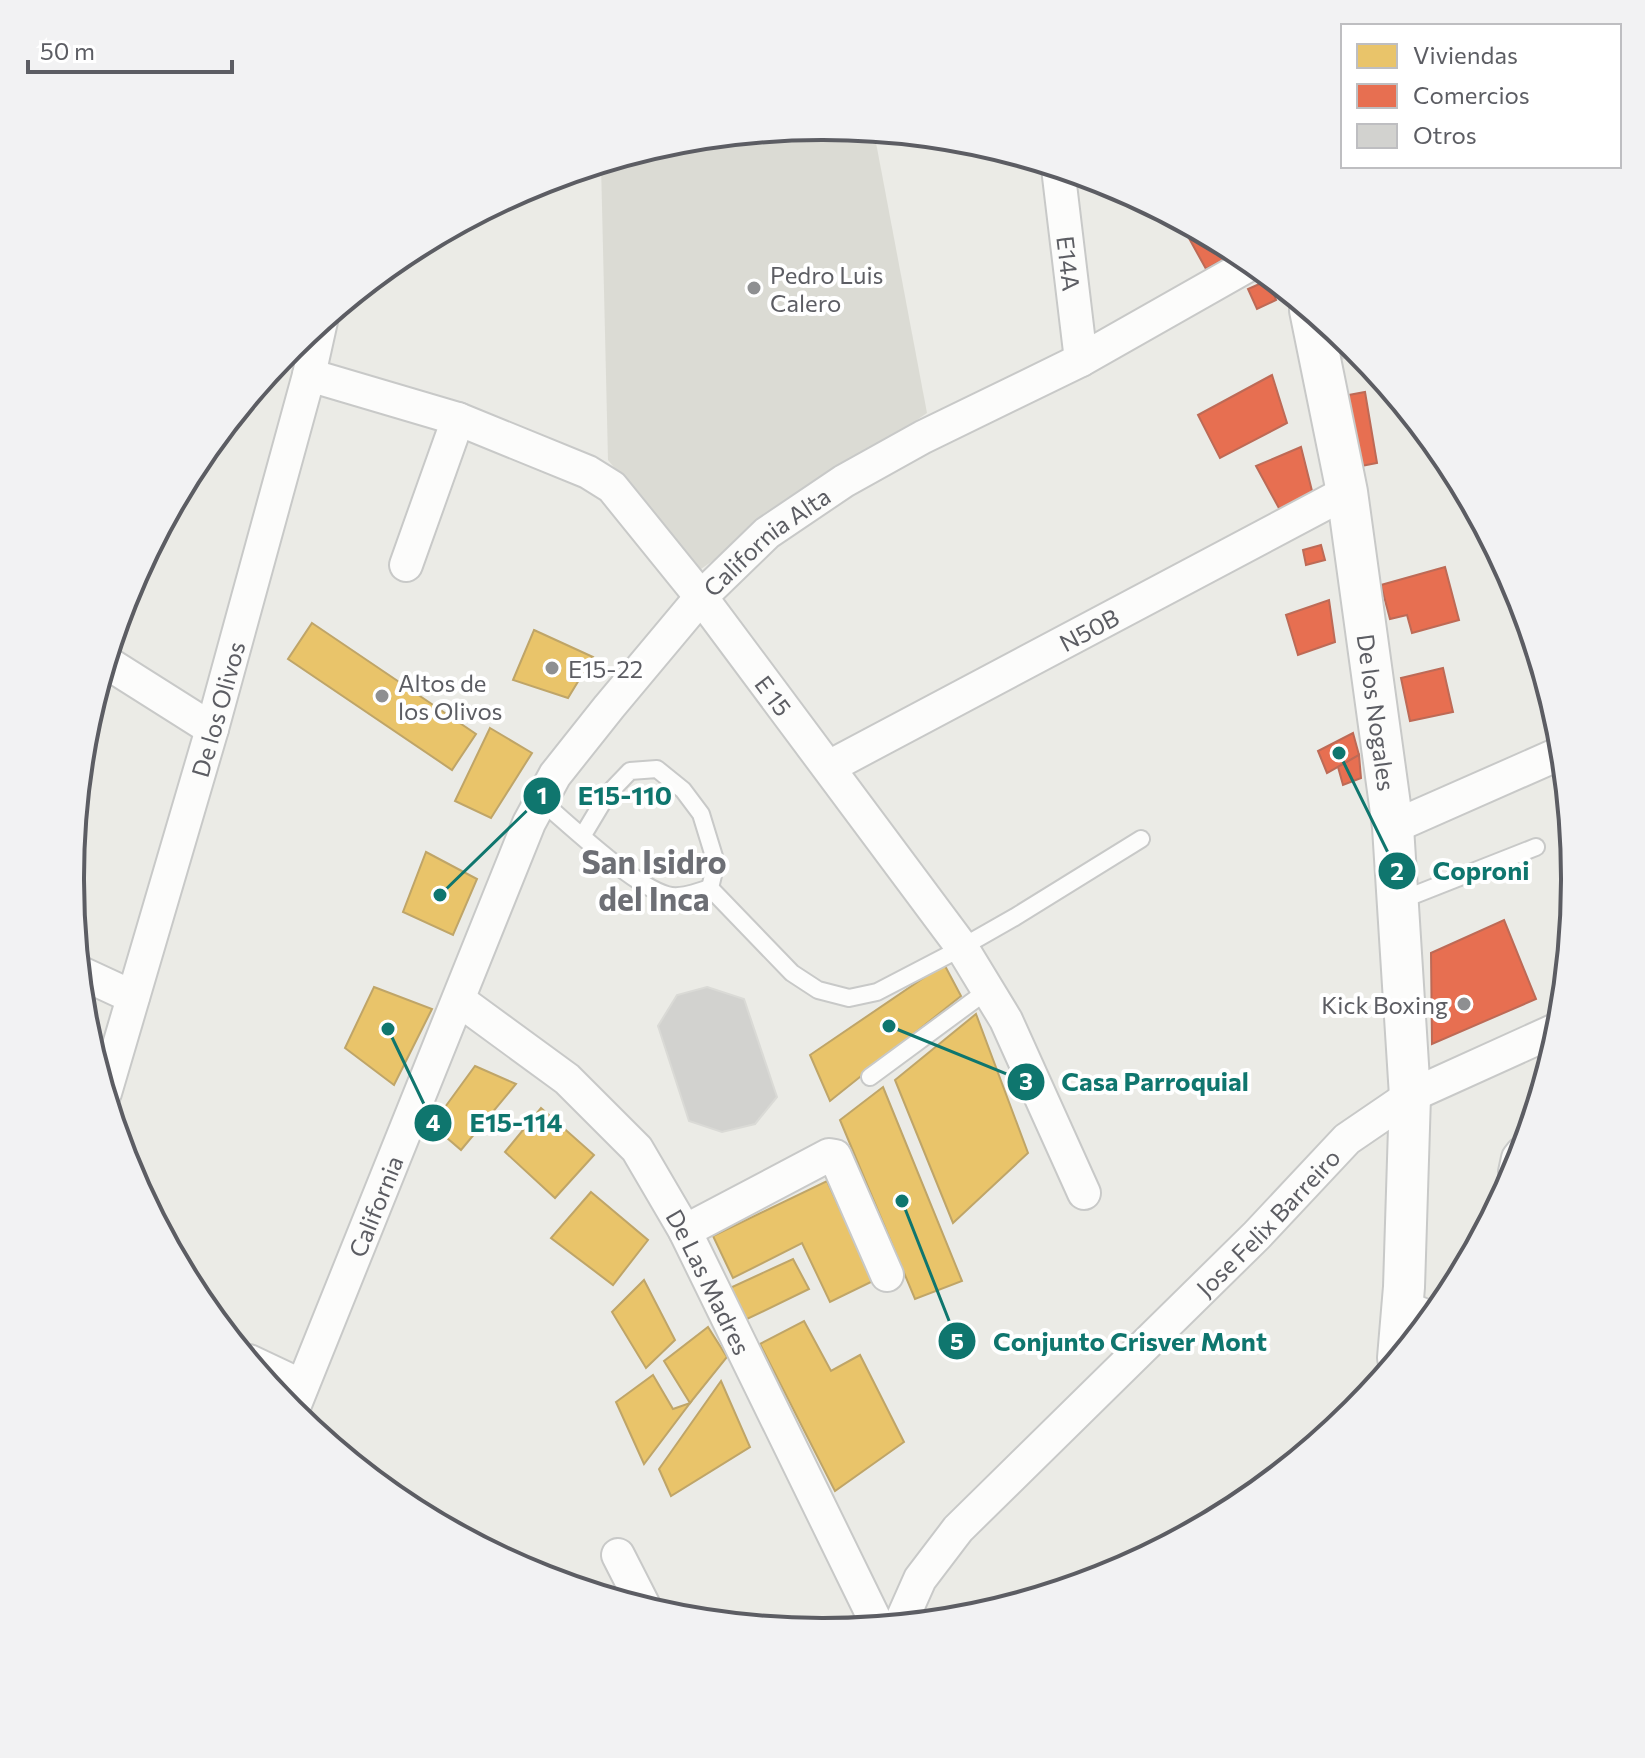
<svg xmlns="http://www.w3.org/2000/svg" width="1645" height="1758" font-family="Commissioner,sans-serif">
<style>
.education{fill:#dbdbd4}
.homes{fill:#e9c46a;stroke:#bfa568;stroke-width:2}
.shops{fill:#e76f51;stroke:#bd6a56;stroke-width:2}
.building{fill:#d2d2cf;stroke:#dadad6;stroke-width:2}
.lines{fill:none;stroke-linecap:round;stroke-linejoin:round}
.service-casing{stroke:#c8c9c8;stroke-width:20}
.minor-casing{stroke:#c8c9c8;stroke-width:36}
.tertiary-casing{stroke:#c8c9c8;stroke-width:44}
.service{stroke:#fcfcfb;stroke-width:16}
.minor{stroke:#fcfcfb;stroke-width:32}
.tertiary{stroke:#fcfcfb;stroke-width:40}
.poi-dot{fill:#8e8f91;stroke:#fff;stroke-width:3}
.labels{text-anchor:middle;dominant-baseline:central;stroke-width:8;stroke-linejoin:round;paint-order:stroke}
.street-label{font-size:24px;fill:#5c5d63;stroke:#fff}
.poi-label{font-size:24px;fill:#5c5d63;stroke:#fff;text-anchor:start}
.district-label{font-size:32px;font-weight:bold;fill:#6d6f75;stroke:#fff}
.rim{fill:none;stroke:#5c5d63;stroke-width:4}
.leader{fill:none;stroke:#0f766e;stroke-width:3}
.callout-dot{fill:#0f766e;stroke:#fff;stroke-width:3}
.mark-label{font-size:24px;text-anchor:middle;font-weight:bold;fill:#fff}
.callout-label{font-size:26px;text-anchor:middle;font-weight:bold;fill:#0f766e;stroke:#fff;stroke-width:8;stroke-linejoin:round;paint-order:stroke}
</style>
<rect width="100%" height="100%" fill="#ebebe6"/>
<!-- education -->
<polygon class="education" points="823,127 874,132 927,413 698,571 608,460 601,164 676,141"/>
<!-- homes -->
<g class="homes">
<polygon points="312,623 476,734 452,770 288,659"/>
<polygon points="534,630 593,657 568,698 513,680"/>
<polygon points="490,728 532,753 491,818 455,801"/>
<polygon points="426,852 477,879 453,935 403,912"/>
<polygon points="944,964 961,996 830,1101 810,1055"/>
<polygon points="374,987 432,1009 394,1085 345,1048"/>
<polygon points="976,1014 1028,1153 953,1223 895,1080"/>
<polygon points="475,1066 516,1084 461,1150 432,1125"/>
<polygon points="883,1087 962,1281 915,1299 840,1120"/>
<polygon points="541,1108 594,1155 555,1198 505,1152"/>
<polygon points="827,1181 873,1281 830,1302 802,1243 733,1278 713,1236"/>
<polygon points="591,1192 648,1240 613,1285 551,1238"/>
<polygon points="793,1259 809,1289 745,1320 730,1288"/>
<polygon points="644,1280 675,1340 646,1368 612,1312"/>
<polygon points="804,1321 831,1371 860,1355 904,1442 835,1491 760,1344"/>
<polygon points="708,1327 727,1357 690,1403 664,1361"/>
<polygon points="653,1375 673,1409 690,1403 644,1464 616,1402"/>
<polygon points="721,1381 750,1447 671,1496 659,1469"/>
</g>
<!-- shops -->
<g class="shops">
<polygon points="1179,220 1238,252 1206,269"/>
<polygon points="1264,282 1271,287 1276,300 1257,309 1248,289"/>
<polygon points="1272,375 1287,423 1220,458 1198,415"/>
<polygon points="1365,392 1377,463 1356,467 1343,396"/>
<polygon points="1301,447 1312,491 1307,501 1280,510 1256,466"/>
<polygon points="1321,545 1325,560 1306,565 1303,550"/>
<polygon points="1445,567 1459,620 1412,633 1407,615 1390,619 1381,585"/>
<polygon points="1329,600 1335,642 1298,655 1286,615"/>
<polygon points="1443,668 1453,712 1410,721 1401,678"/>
<polygon points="1353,733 1359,755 1327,773 1318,751"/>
<polygon points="1359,755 1361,778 1343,785 1338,767"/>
<polygon points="1504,920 1536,999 1432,1044 1431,953"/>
</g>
<!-- building -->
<g class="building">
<polygon points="1331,328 1355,347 1359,353 1338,360"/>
<polygon points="707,987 744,999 777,1097 755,1124 722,1132 689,1121 658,1026 677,995"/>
</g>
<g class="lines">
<!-- service casing -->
<g class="service-casing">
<g id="service">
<path d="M540,800c30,25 92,85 127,95 13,4 30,-3 43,-7l82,85 26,17 31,8 28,-6 73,-38 65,-37 126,-78"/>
<polyline points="583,835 607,795 630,771 657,769 683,790 701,814 716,863 710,888"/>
<polyline points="1399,901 1536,847"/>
<polyline points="870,1077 988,990"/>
</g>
</g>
<!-- minor casing -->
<g class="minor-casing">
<g id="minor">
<path id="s1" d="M1058,168l23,192"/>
<path id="s2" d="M309,375l149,44 130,53 24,15 89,110 260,349 45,74 78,173"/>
<polyline points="406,565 458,419"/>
<polyline points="106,662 212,729"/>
<path id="s3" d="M829,767l518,-275"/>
<polyline points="1393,827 1563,752"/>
<polyline points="79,972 133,997"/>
<path id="s4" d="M459,1000l108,79 70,70 48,82 193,395"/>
<path id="s5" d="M105,1093l107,-364 97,-354 12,-54"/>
<polyline points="1515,1172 1518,1158 1522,1153"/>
<polyline points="685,1231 829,1155 835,1156 887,1275"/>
<polyline points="1403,1307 1431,1318"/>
<polyline points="249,1361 302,1386"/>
<path id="s6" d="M292,1412l237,-589 26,-48 54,-68 92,-110 66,-64 77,-52 79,-44 158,-77 171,-97"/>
<polyline points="618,1555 645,1608"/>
<path id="s7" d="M900,1624l20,-45 38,-50 299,-294 90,-96 63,-43 150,-68"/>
</g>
</g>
<!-- tertiary casing -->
<g class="tertiary-casing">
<g id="tertiary">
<path id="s8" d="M1310,310l37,182 46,335 17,269 -6,191 -6,71"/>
</g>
</g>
<!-- service -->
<use href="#service" class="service"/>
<!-- minor -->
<use href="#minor" class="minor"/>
<!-- tertiary -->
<use href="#tertiary" class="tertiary"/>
</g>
<!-- markers -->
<g class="poi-dot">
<circle cx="754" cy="288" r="8"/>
<circle cx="552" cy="668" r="8"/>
<circle cx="382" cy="696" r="8"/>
<circle cx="1464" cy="1004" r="8"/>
</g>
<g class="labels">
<!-- street labels -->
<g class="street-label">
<text stroke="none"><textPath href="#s1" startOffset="96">E14A</textPath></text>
<text stroke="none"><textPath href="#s6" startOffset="1006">California Alta</textPath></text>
<text stroke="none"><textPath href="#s3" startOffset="294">N50B</textPath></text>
<text stroke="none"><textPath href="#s2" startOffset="588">E 15</textPath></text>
<text stroke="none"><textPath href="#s5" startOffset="400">De los Olivos</textPath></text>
<text stroke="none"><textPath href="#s8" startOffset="408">De los Nogales</textPath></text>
<text stroke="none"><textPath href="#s6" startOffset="222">California</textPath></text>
<text stroke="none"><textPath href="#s7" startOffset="548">Jose Felix Barreiro</textPath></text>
<text stroke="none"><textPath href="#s4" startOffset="384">De Las Madres</textPath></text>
</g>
<!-- poi labels -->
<g class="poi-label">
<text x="770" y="274">Pedro Luis<tspan x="770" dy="28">Calero</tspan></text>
<text x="568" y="668">E15-22</text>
<text x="398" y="682">Altos de<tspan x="398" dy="28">los Olivos</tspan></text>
<text x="1448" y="1004" text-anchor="end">Kick Boxing</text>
</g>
<!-- district labels -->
<g class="district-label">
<text x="654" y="861">San Isidro<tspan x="654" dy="37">del Inca</tspan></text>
</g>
</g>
<!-- crop -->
<path d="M0 0H1645V1758H0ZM822 140H823A738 738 0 0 1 1561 878V880A738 738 0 0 1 823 1618H822A738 738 0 0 1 84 880V878A738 738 0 0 1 822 140Z" fill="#f2f2f3" fill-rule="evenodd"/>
<path class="rim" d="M822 140H823A738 738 0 0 1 1561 878V880A738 738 0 0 1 823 1618H822A738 738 0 0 1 84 880V878A738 738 0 0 1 822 140Z"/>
<!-- callouts -->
<path class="leader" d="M440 895L542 796M1339 753L1397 871M889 1026L1026 1082M388 1029L433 1123M902 1201L957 1341"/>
<g class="callout-dot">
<circle cx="440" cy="895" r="8"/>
<circle cx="1339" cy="753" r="8"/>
<circle cx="889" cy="1026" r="8"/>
<circle cx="388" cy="1029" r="8"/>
<circle cx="902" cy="1201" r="8"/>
<circle cx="542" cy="796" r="20"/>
<circle cx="1397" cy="871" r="20"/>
<circle cx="1026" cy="1082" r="20"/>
<circle cx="433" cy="1123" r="20"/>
<circle cx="957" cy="1341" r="20"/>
</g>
<g class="mark-label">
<text x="542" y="804">1</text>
<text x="1397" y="880">2</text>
<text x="1026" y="1090">3</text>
<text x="433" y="1131">4</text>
<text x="957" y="1350">5</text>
</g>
<g class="callout-label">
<text x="625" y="805">E15-110</text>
<text x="1481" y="880">Coproni</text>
<text x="1155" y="1091">Casa Parroquial</text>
<text x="516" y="1132">E15-114</text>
<text x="1130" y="1351">Conjunto Crisver Mont</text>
</g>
<!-- legend -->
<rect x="1341" y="24" width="280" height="144" fill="#ffffff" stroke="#bebec1" stroke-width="2"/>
<rect x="1357" y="44" width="40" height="24" fill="#e9c46a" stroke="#bebec1" stroke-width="2"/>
<text x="1413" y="64" font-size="24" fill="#5c5d63">Viviendas</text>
<rect x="1357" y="84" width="40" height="24" fill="#e76f51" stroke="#bebec1" stroke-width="2"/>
<text x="1413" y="104" font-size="24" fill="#5c5d63">Comercios</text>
<rect x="1357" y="124" width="40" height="24" fill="#d2d2cf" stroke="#bebec1" stroke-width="2"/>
<text x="1413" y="144" font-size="24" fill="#5c5d63">Otros</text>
<!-- scale -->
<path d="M28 60v12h204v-12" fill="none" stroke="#5c5d63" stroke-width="4"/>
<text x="40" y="60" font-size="24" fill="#5c5d63" stroke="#ffffff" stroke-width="6" paint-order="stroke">50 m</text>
</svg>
